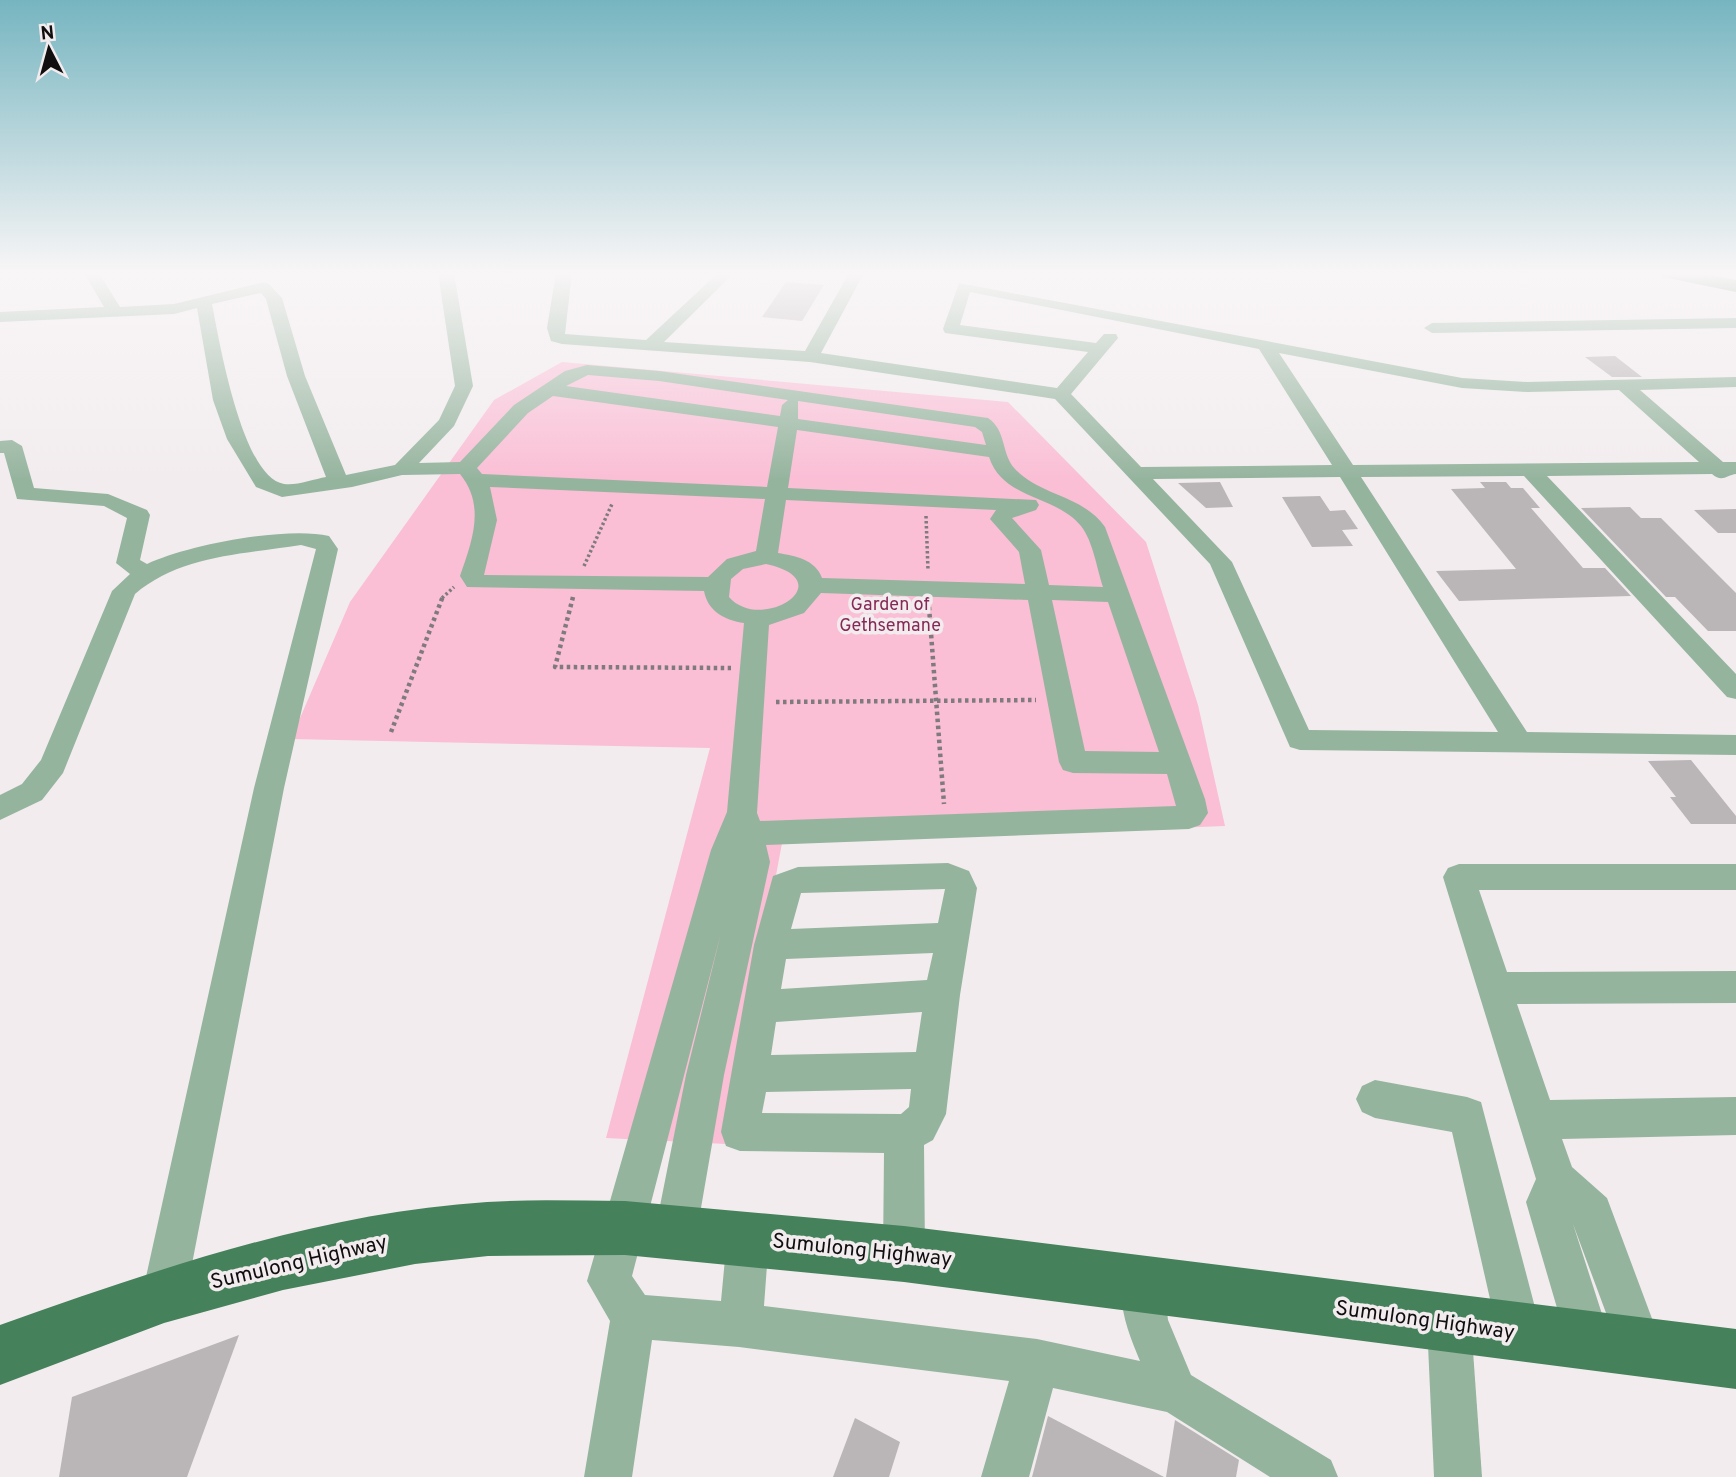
<svg xmlns="http://www.w3.org/2000/svg" width="1736" height="1477" font-family="Overpass,sans-serif">
<style>
.green{fill:#fabed5}
.building{fill:#bab5b7}
.lines{fill:none;stroke-linecap:round;stroke-linejoin:round}
.path-far1{stroke:#7f7b7d;stroke-width:3.5;stroke-dasharray:2.5 2.5;stroke-linecap:butt}
.path{stroke:#7f7b7d;stroke-width:4.5;stroke-dasharray:3.5 3.5;stroke-linecap:butt}
.minor{fill:#95b49e;fill-rule:evenodd}
.major{fill:#45825b;fill-rule:evenodd}
.labels{text-anchor:middle;dominant-baseline:central;stroke-width:7;stroke-linejoin:round;paint-order:stroke}
.park-label{font-size:18px;fill:#872956;stroke:#f2ecee}
.near-street-label{font-size:21px;fill:#100e0f;stroke:#f2ecee}
</style>
<rect width="100%" height="100%" fill="#f2ecee"/>
<!-- green -->
<polygon class="green" points="562,362 1008,402 1146,542 1198,705 1225,826 782,843 726,1144 606,1138 710,748 291,739 350,602 494,400"/>
<!-- building -->
<g class="building">
<polygon points="786,282 824,285 802,321 762,317"/>
<polygon points="1615,356 1642,377 1612,377 1585,357"/>
<polygon points="1220,482 1233,507 1206,508 1178,483"/>
<polygon points="1480,482 1506,482 1511,488 1523,488 1540,508 1531,508 1583,568 1605,568 1631,596 1459,601 1436,571 1516,569 1451,489 1485,488"/>
<polygon points="1320,496 1330,511 1345,510 1358,529 1342,530 1353,546 1312,547 1282,497"/>
<polygon points="1630,507 1641,518 1661,518 1736,593 1736,631 1708,631 1675,597 1666,597 1581,508"/>
<polygon points="1736,509 1736,533 1718,533 1694,510"/>
<polygon points="1691,760 1736,816 1736,824 1691,824 1670,797 1676,797 1648,761"/>
<polygon points="239,1335 187,1477 59,1477 72,1397"/>
<polygon points="1048,1416 1164,1477 1032,1477"/>
<polygon points="855,1418 900,1442 889,1477 833,1477"/>
<polygon points="1175,1420 1239,1460 1236,1477 1166,1477"/>
</g>
<g class="lines">
<!-- path-far1 -->
<g class="path-far1">
<polyline points="926,516 928,570"/>
<polyline points="584,566 612,504"/>
<polyline points="442,598 454,587"/>
</g>
<!-- path -->
<g class="path">
<polyline points="573,597 555,667 731,668"/>
<polyline points="929,607 944,804"/>
<polyline points="776,702 1036,700"/>
<polyline points="391,732 443,596"/>
</g>
<!-- minor -->
<g class="minor">
<path d="M84,273h15l21,34 54,-3 90,-22 5,2 13,14 23,78 41,99 49,-10 44,-45 16,-34 -17,-113h16l19,113 -19,40 -35,37 41,-1 54,-57 51,-34 22,-6 72,6 329,47c19,13 13,36 27,51 25,27 68,26 90,58l100,272 3,14 -8,12 -11,4 -423,16 4,17 -46,213 -27,156 -6,15 -15,6 -15,-6 -6,-15 31,-156 35,-142 -89,343 13,19 76,6 6,-63 6,-15 15,-6 15,6 6,15 -5,68 273,33 103,22c-12,-30 -26,-61 -13,-92l15,-7 15,7 7,15 4,36 23,55 140,85 7,17h-68l-103,-65 -114,-24 -24,89h-48l28,-96 -270,-34 -87,-7 -20,137h-48l26,-156 -23,-40 124,-431 16,-38 17,-189c-19,-3 -36,-11 -40,-32l-237,-4 -7,-11c12,-35 26,-70 0,-102l-58,1 -50,12 -70,10 -26,-10 -29,-48 -14,-39 -16,-92 -23,6 -174,8v-10l104,-5zM261,293l5,6 21,77 39,101c-12,2 -30,9 -42,7 -42,-6 -65,-145 -72,-180zM588,375l71,6 129,19 -6,5 -2,11 -214,-30zM553,396l225,31 -11,60 -285,-13 -5,-6 51,-55zM798,401l177,26 7,5 4,13 -188,-26zM797,430l192,27c14,43 67,38 92,69 12,15 16,43 22,61l-54,-2 -8,-35 -29,-32 24,-8 3,-5 -3,-5 -248,-12zM490,487l275,12 -9,52 -29,8 -19,18 -224,-2 13,-55zM786,500l210,10 -6,9 29,33 6,32 -203,-6c-7,-19 -27,-22 -44,-25zM766,564c78,17 -5,70 -37,33l2,-18 12,-10zM821,593l207,7 31,162 4,8 10,3 94,1 9,32 -416,15 -3,-8 12,-188 35,-12zM1052,600l56,2 51,150 -74,-1z"/>
<path d="M556,273h16l-7,61 81,6 72,-67h16l-70,69 141,9 44,-78h15l-43,80 236,35 31,-36 -143,-19 -2,-4 16,-46 503,95 65,4 209,-5v10l-96,3 83,72h13v12c-9,1 -14,9 -24,0l-165,2 189,198v25l-9,-2 -203,-221 -163,1 166,255 209,3v20l-436,-5 -10,-3 -80,-183 -155,-165 -245,-37 -248,-18 -11,-3 -4,-13zM970,292l289,57 73,116 -191,2 -70,-73 47,-56 -2,-4h-12l-8,9 -136,-18zM1279,353l183,35 65,4 92,-2 80,72 -346,3zM1340,477l158,255 -189,-2 -77,-168 -79,-83z"/>
<polygon points="1736,318 1736,328 1432,333 1424,328 1432,323"/>
<path d="M12,440l10,6 12,42 74,6 39,16 3,5 -10,45 7,4c41,-19 139,-38 182,-28l9,13 -54,239 -98,507 -7,15 -15,7 -15,-7 -7,-15 112,-507 62,-239 -15,-4c-56,9 -121,10 -166,49l-72,179 -21,27 -42,20v-25l22,-11 19,-24 71,-169 18,-17 -14,-11 11,-45 -23,-12 -87,-7 -13,-46h-4v-12z"/>
<path d="M948,863l21,8 8,17 -17,107 -14,119 -13,26 -9,5 1,109 -6,15 -15,6 -15,-6 -6,-15 1,-101 -144,-2 -14,-5 -5,-14 33,-187 19,-69 25,-9zM945,889l-7,34 -147,6 10,-36zM933,953l-6,27 -146,9 5,-30zM922,1012l-6,40 -145,3 5,-33zM911,1089l-2,18 -8,7 -139,-1 4,-21z"/>
<polygon points="1459,864 1736,864 1736,890 1479,890 1507,972 1736,971 1736,1003 1517,1004 1550,1100 1736,1097 1736,1135 1562,1139 1572,1167 1607,1198 1663,1348 1657,1364 1641,1370 1625,1364 1573,1224 1611,1342 1605,1358 1589,1364 1573,1358 1567,1342 1526,1202 1536,1179 1443,877 1448,868"/>
<polygon points="1375,1080 1467,1097 1481,1102 1542,1334 1536,1350 1520,1356 1504,1350 1498,1334 1452,1132 1375,1118 1362,1112 1356,1099 1362,1086"/>
<polygon points="1449,1301 1465,1307 1471,1323 1482,1477 1434,1477 1427,1323 1433,1307"/>
</g>
<!-- major -->
<g class="major">
<polygon points="1660,273 1702,273 1736,280 1736,292 1663,277"/>
<path d="M625,1201l279,25 832,103v60l-832,-107 -279,-27 -137,1 -73,8 -132,26 -119,33 -164,62v-60c158,-56 318,-112 487,-123 46,-3 92,-1 138,-1z"/>
</g>
</g>
<!-- sky -->
<linearGradient id="sky" x2="0" y2="1"><stop stop-color="#76b5c0"/><stop offset="0.57" stop-color="#f9f6f7"/><stop offset="1" stop-color="#f9f6f7" stop-opacity="0"/></linearGradient>
<rect width="1736" height="480" fill="url(#sky)"/>
<g class="labels">
<!-- park labels -->
<g class="park-label">
<text x="890" y="605">Garden of<tspan x="890" dy="21">Gethsemane</tspan></text>
</g>
<!-- near-street labels -->
<g class="near-street-label">
<text transform="translate(862 1251) rotate(6)">Sumulong Highway</text>
<text transform="translate(299 1263) rotate(-13)">Sumulong Highway</text>
<text transform="translate(1425 1321) rotate(8)">Sumulong Highway</text>
</g>
</g>
<!-- north arrow -->
<g transform="translate(49 49) rotate(354)" stroke="#f2ecee" stroke-width="5" paint-order="stroke">
<path d="M0-5L12 26L0 18L-12 26Z" fill="#100e0f"/>
<text y="-10" font-size="19" font-weight="bold" text-anchor="middle" fill="#100e0f">N</text>
</g>
</svg>
